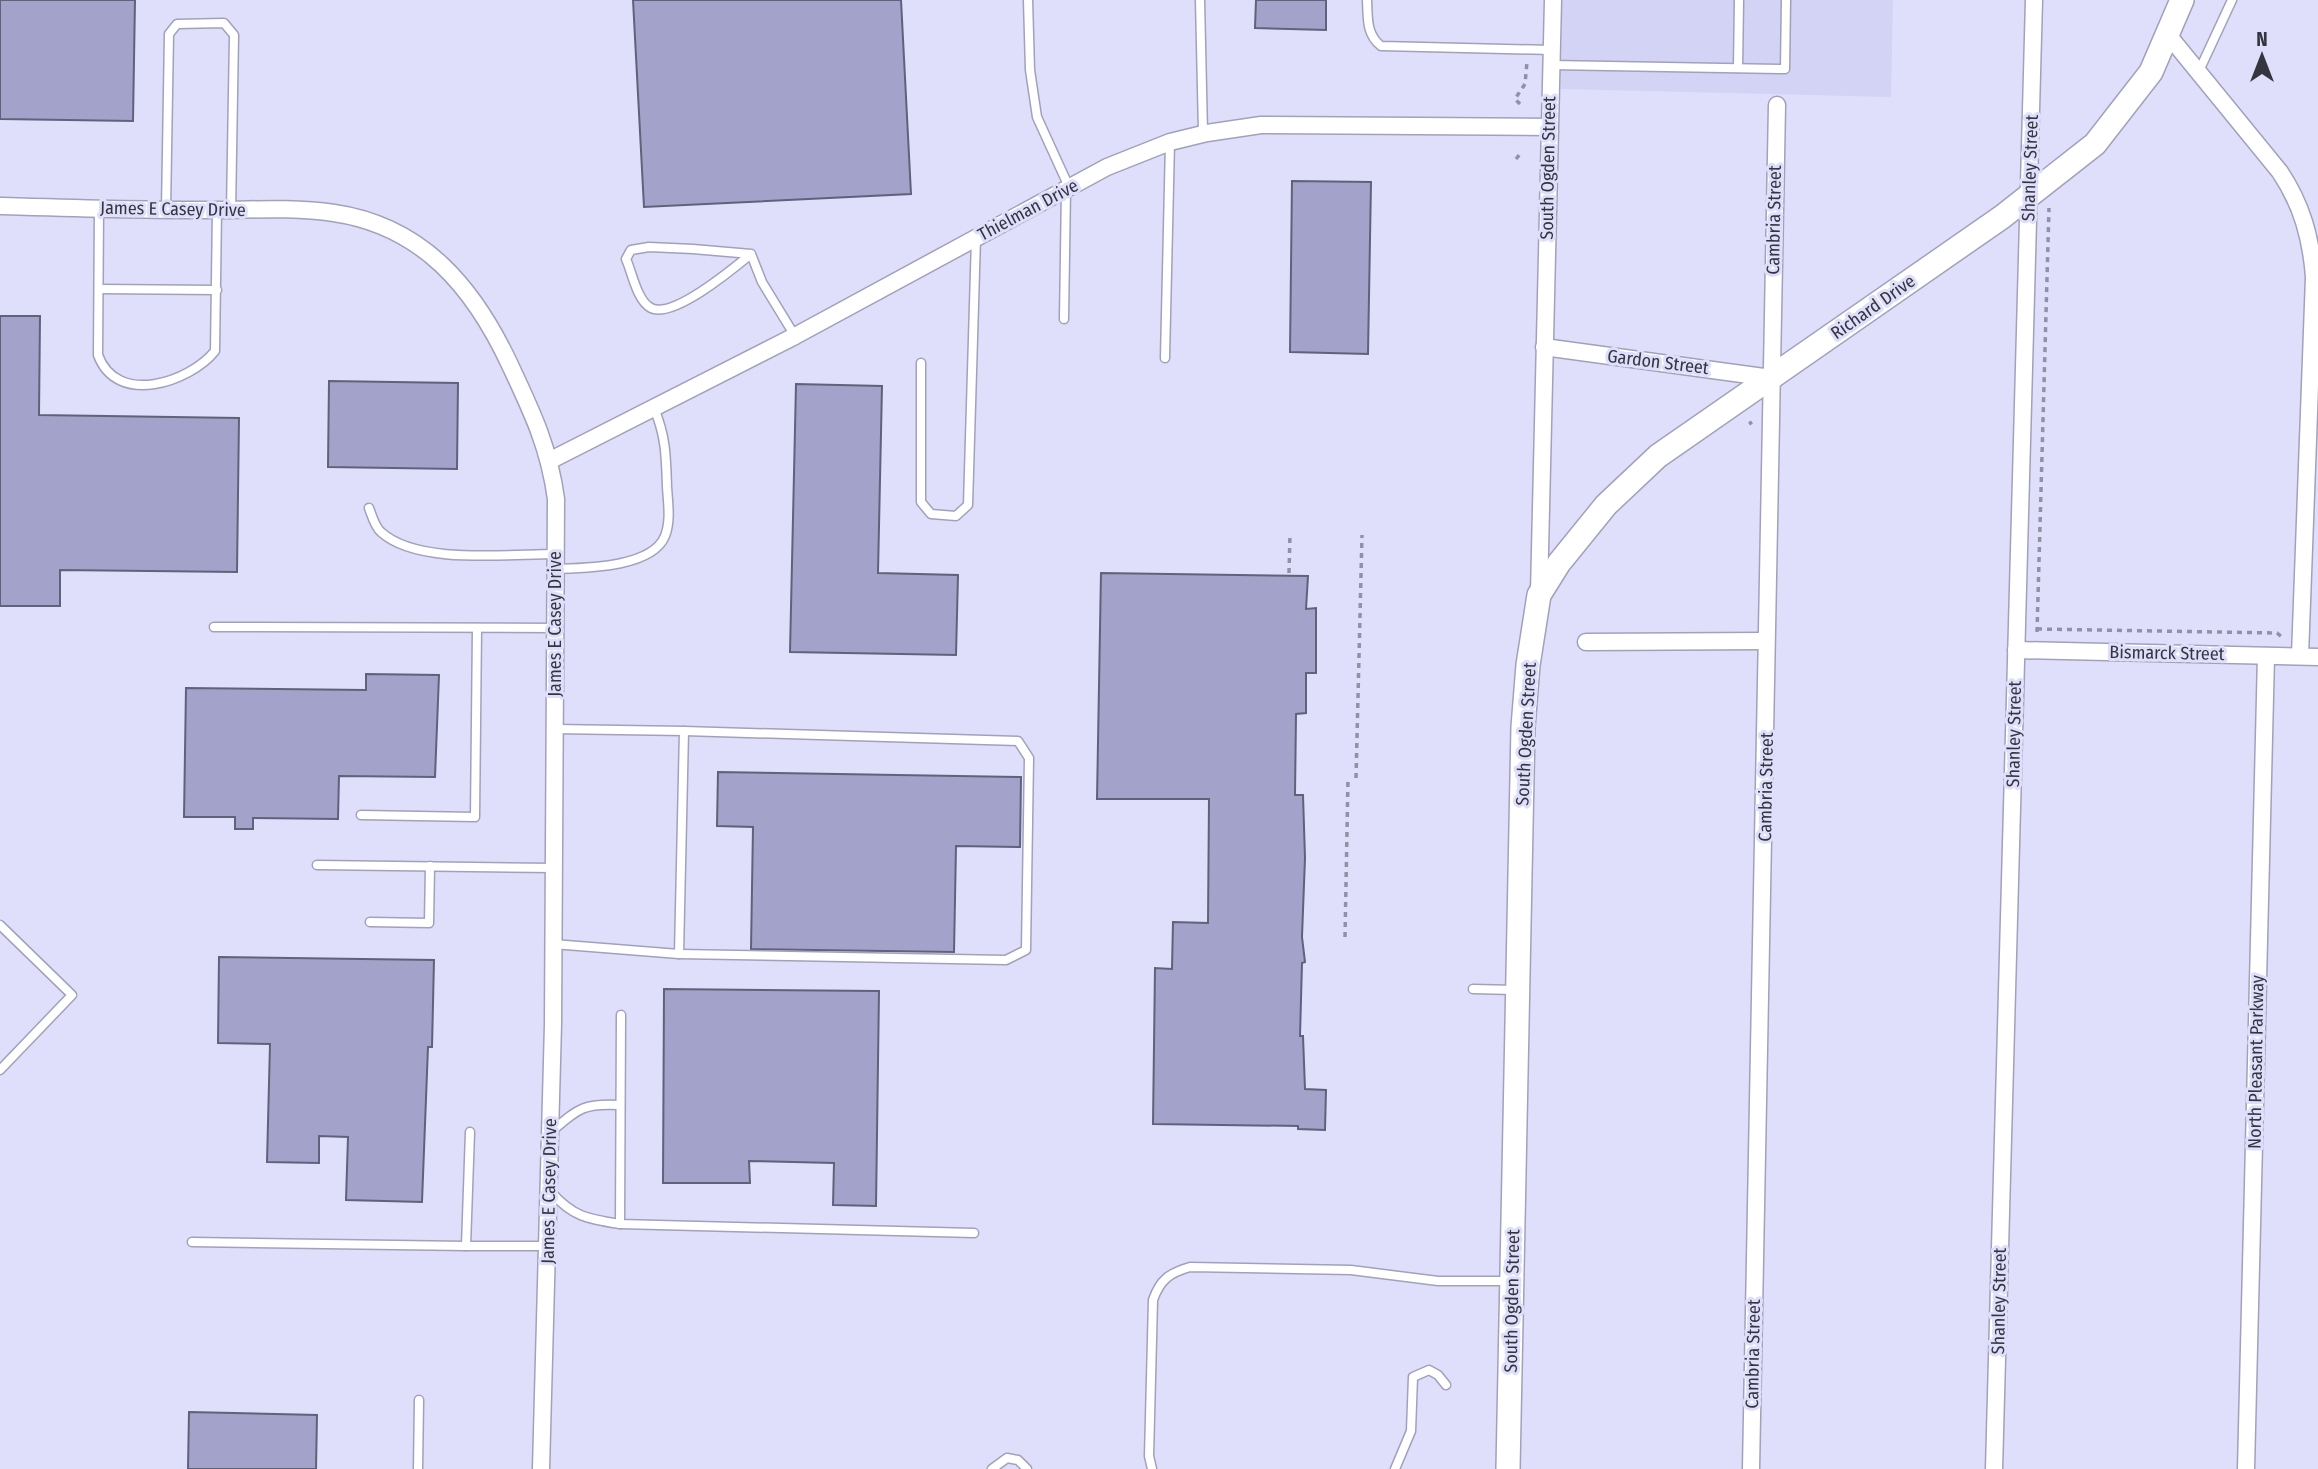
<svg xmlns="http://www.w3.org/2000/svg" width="2318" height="1469" font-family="'Fira Sans Condensed',sans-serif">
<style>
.built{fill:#d3d3f6}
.building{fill:#a3a2ca;stroke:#616179;stroke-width:2}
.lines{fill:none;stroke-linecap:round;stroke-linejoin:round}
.lane-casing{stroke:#a1a1bb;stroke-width:11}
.street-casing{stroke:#a1a1bb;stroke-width:19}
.secondary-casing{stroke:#a1a1bb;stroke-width:26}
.path{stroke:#9191a5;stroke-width:3.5;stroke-dasharray:5 5;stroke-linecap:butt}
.lane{stroke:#fff;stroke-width:8}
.street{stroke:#fff;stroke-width:16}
.secondary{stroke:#fff;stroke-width:23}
.labels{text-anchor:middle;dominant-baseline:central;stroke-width:6;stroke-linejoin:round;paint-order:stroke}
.street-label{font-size:18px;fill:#353540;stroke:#dfdffb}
</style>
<rect width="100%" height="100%" fill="#dfdffb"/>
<!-- built -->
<polygon class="built" points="1562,0 1893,0 1891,97 1561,89"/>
<!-- building -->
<g class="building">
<polygon points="0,0 135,0 133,121 0,119"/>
<polygon points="633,0 901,0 911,194 644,207"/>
<polygon points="1256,0 1326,0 1326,30 1255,28"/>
<polygon points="1292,181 1371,182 1368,354 1290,352"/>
<polygon points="0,316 40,316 39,415 239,418 237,572 60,570 60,606 0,606"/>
<polygon points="329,381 458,383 457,469 328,467"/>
<polygon points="796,384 882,386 878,573 958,575 956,655 790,652"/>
<polygon points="1101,573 1308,576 1306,609 1316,608 1316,673 1306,673 1306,713 1296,714 1295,795 1303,795 1305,858 1302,937 1305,962 1302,963 1300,1036 1303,1036 1305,1089 1326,1090 1325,1130 1298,1129 1298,1126 1153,1124 1155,968 1172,969 1173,922 1208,923 1209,799 1097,799"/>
<polygon points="366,674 439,675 435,777 339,776 338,819 253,818 253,829 235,829 235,817 184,817 186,688 366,690"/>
<polygon points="718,772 1021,777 1020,847 956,846 954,952 751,949 753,827 717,826"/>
<polygon points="219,957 434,960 432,1047 428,1047 422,1202 346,1200 348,1137 319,1136 319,1163 267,1162 270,1044 218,1043"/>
<polygon points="664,989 879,991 876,1206 833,1205 834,1163 749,1161 750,1183 663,1183"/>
<polygon points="189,1412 317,1415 316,1469 188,1469"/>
</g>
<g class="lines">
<!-- lane casing -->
<g class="lane-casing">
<g id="lane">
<polyline points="1028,0 1030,70 1037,117 1069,187"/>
<polyline points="1200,0 1203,133"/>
<path d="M1367,0c1,18 -1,34 14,46l170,4"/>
<polyline points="1551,65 1785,69 1786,0"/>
<polyline points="1738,68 1739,0"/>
<polyline points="2199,71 2232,0"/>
<path d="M99,208l-1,147c19,52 92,27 117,-4l2,-141"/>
<polyline points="166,210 169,34 177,24 224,23 234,35 231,211"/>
<path d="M751,254l-58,-5 -44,-2 -18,3 -5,9c6,13 11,42 25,49 22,11 83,-40 100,-54l11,28 33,54"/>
<polyline points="99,289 217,290"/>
<polyline points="1064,319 1066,189"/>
<polyline points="1165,358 1170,142"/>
<polyline points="921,363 921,502 931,514 956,516 968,505 976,238"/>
<path d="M369,508c3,8 6,19 12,24 36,33 127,22 174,22"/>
<path d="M555,569c29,-1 97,-1 110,-33 6,-15 3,-33 2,-49 -1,-31 -1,-50 -13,-79"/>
<polyline points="214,627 555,628"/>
<polyline points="361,815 475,817 477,628"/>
<polyline points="317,865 554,868"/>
<polyline points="370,922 429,923 430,866"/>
<polyline points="0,925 72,995 0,1070"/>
<polyline points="553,944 679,954 684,731 554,729"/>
<polyline points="679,954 1006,960 1026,950 1029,758 1018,741 684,731"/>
<polyline points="1473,989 1515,990"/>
<polyline points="621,1015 620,1224 974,1233"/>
<path d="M552,1131c27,-23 32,-28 68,-26"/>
<polyline points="470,1132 466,1246 547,1246"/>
<path d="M551,1192c22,25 37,27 69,32"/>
<polyline points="192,1242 466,1246"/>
<polyline points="418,1469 419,1400"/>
<polyline points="992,1469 1007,1458 1018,1460 1027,1469"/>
<path d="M1152,1469l-3,-13 4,-156c7,-20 16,-27 37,-33l161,3 87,11h72"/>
<polyline points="1395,1469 1411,1431 1413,1377 1429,1370 1438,1375 1446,1385"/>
</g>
</g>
<!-- street casing -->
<g class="street-casing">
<g id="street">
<path d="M2169,36l111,136c22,33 31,66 34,105l-14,379"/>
<path d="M0,206c64,2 127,4 191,4 47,1 96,-4 143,3 89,13 140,75 176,152 22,47 39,82 46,134l-3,525 -12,445"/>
<polyline points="1544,347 1771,378"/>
<polyline points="551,460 795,336 1107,167 1170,142 1207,133 1261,125 1549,127"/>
<polyline points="1539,593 1553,0"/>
<polyline points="1586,642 1766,641"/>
<polyline points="2016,650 2318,657"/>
<polyline points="1751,1469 1777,105"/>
<polyline points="1994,1469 2034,0"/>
<polyline points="2246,1469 2266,656"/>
</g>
</g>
<!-- secondary casing -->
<g class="secondary-casing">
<polyline id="secondary" points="1508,1469 1523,727 1528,665 1539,595 1559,563 1606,505 1658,456 2002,217 2095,144 2151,72 2182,0"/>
</g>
<!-- path -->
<g class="path">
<polyline points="1520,104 1515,99 1525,84 1527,62"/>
<polyline points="1516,159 1520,154"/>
<polyline points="1749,424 1752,422"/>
<polyline points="1289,573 1290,534"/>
<polyline points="2037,629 2277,633 2282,637"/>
<polyline points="2037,632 2049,208"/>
<polyline points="1356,778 1362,535"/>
<polyline points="1345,937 1348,778"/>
</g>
<!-- lane -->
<use href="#lane" class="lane"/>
<!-- street -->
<use href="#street" class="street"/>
<!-- secondary -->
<use href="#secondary" class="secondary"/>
</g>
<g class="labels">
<!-- street labels -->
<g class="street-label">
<text transform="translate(1548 168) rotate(-89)">South Ogden Street</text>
<text transform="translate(2030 168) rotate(-88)">Shanley Street</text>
<text transform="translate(173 209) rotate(1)">James E Casey Drive</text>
<text transform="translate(1028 210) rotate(-28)">Thielman Drive</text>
<text transform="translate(1774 220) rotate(-89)">Cambria Street</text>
<text transform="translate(1873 307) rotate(-35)">Richard Drive</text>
<text transform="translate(1658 362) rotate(7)">Gardon Street</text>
<text transform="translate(555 624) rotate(-90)">James E Casey Drive</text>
<text transform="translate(2167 653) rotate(1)">Bismarck Street</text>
<text transform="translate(1526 734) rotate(-87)">South Ogden Street</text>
<text transform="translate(2014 734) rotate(-89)">Shanley Street</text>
<text transform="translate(1766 787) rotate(-89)">Cambria Street</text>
<text transform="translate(2256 1062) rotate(-89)">North Pleasant Parkway</text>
<text transform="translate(549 1191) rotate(-89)">James E Casey Drive</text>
<text transform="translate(1512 1301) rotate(-89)">South Ogden Street</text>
<text transform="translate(1999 1301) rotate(-89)">Shanley Street</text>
<text transform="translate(1753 1354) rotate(-89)">Cambria Street</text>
</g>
</g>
<!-- north arrow -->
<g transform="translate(2262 56)" stroke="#dfdffb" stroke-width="5" paint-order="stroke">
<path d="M0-5L12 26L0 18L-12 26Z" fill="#353540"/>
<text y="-10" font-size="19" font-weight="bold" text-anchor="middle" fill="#353540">N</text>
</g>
</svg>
